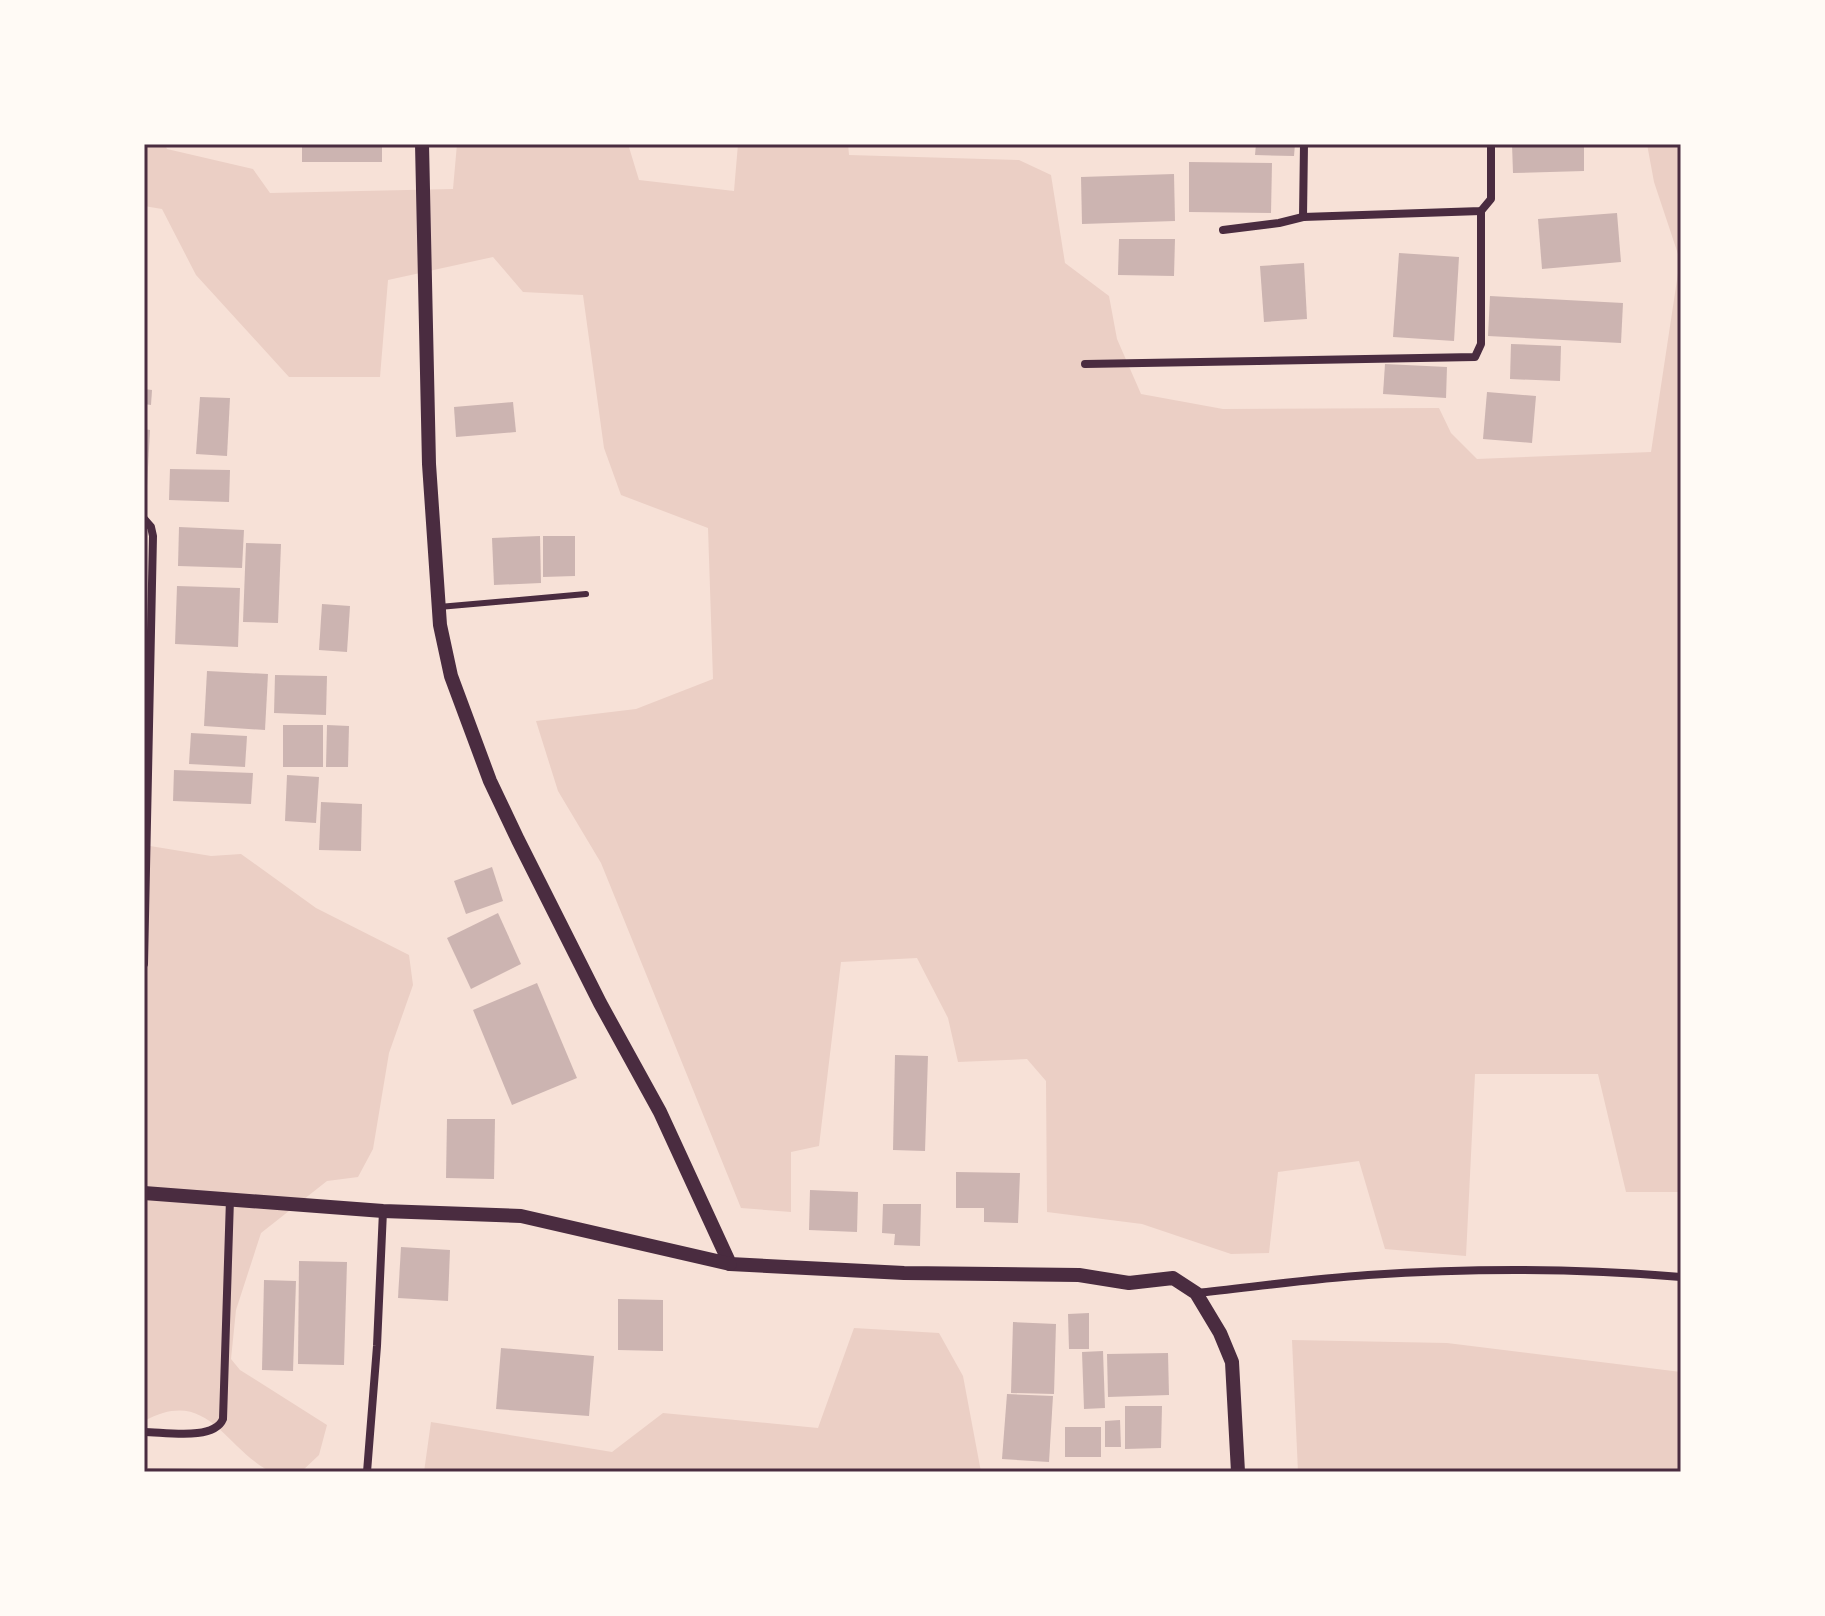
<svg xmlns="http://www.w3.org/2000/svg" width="1825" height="1616" font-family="Cabin,sans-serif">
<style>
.green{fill:#ebcfc5}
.building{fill:#ccb4b1}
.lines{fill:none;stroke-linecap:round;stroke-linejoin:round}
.service{stroke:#4a2c40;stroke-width:6}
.minor{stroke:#4a2c40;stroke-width:8}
.tertiary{stroke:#4a2c40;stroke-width:14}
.neatline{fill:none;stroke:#4a2c40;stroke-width:3}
</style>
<rect width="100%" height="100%" fill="#f7e1d7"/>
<!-- green -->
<g class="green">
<polygon points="144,144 165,144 167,149 253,169 270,193 453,189 457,144 628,144 639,180 734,191 738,144 848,144 849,155 1019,160 1051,175 1065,263 1109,296 1117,339 1141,394 1223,409 1439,408 1451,433 1477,459 1651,452 1680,260 1654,182 1647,144 1681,144 1681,1192 1626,1192 1598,1074 1475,1074 1466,1256 1385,1249 1359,1161 1278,1172 1269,1253 1231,1254 1142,1224 1047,1212 1046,1081 1027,1059 958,1062 948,1018 917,958 841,962 819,1146 791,1152 791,1212 741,1208 601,863 558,791 536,721 636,709 713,679 708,528 621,495 604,448 583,295 523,292 493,257 388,280 380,377 289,377 196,275 162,209 144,206"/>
<path d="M144,845l67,11 30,-2 75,54 93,47 4,30 -24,68 -16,96 -15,28 -31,4 -66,52 -25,77 -5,49 9,11 87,55 -8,30 -18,17c-11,0 -27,2 -37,-4 -43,-27 -59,-80 -120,-47z"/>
<polygon points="854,1328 939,1333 963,1376 981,1472 424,1472 431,1422 612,1452 663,1413 818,1428"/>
<polygon points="1292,1340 1447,1343 1681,1372 1681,1472 1298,1472"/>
</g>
<!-- building -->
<g class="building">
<rect x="302" y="144" width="80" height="18"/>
<polygon points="1256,144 1295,144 1294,156 1255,155"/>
<polygon points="1512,144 1584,144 1584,171 1513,173"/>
<polygon points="1189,162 1272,163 1271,213 1189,212"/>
<polygon points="1174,174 1175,221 1082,224 1081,177"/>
<polygon points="1617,213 1621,262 1542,269 1538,219"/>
<polygon points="1119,239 1175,239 1174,276 1118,275"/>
<polygon points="1399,253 1459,257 1454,341 1393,337"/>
<polygon points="1304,263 1307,319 1264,322 1260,266"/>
<polygon points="1490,296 1623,303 1621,343 1488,336"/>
<polygon points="1511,344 1561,346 1560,381 1510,379"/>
<polygon points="1385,364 1447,367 1446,398 1383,394"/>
<polygon points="144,389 152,390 151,405 144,404"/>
<polygon points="1487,392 1536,396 1532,443 1483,439"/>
<polygon points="200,397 230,398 227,456 196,454"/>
<polygon points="513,402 516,432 456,437 454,407"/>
<polygon points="144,429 150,430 147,486 144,486"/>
<polygon points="170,469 230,470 229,502 169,500"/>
<polygon points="179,527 244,530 242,568 178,566"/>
<polygon points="540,536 541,583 494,585 492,538"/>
<polygon points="543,536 575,536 575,576 543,577"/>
<polygon points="246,543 281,544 278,623 243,622"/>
<polygon points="177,586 240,588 238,647 175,644"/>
<polygon points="322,604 350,606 347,652 319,650"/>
<polygon points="207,671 268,674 265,730 204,726"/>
<polygon points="275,675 327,676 326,715 274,713"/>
<rect x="283" y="725" width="40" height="42"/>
<polygon points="327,725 349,726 348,767 326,767"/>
<polygon points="191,733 247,736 245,767 189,764"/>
<polygon points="174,770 253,773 251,804 173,801"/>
<polygon points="287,775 319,777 316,823 285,821"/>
<polygon points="321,802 362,804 361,851 319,850"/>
<polygon points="492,867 503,901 466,914 454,881"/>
<polygon points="498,913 521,964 471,989 447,938"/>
<polygon points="537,983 577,1078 512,1105 473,1010"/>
<polygon points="895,1055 928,1056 925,1151 893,1150"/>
<polygon points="447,1119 495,1119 494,1179 446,1178"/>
<polygon points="956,1172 1020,1173 1018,1223 984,1222 984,1208 956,1208"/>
<polygon points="810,1190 858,1192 857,1232 809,1230"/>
<polygon points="883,1204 921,1204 920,1246 894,1245 895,1234 882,1233"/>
<polygon points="401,1247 450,1250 448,1301 398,1298"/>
<polygon points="299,1261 347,1262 344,1365 298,1364"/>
<polygon points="264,1280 296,1281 293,1371 262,1370"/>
<polygon points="618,1299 663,1300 663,1351 618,1350"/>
<polygon points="1089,1313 1089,1349 1069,1349 1068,1314"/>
<polygon points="1013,1322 1056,1324 1054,1394 1011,1393"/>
<polygon points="501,1348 594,1356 589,1416 496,1409"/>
<polygon points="1103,1351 1105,1408 1084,1409 1082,1352"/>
<polygon points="1168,1353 1169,1395 1108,1397 1107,1354"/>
<polygon points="1007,1394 1053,1396 1049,1462 1002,1459"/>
<polygon points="1125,1406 1162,1406 1161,1448 1125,1449"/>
<polygon points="1120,1420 1121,1447 1105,1447 1105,1421"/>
<rect x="1065" y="1427" width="36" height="30"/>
<polygon points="148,1468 201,1469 201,1472 148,1472"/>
</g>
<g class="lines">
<!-- service -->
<polyline class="service" points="439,607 586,594"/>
<!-- minor -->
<g class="minor">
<polyline points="1304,144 1303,217 1481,211 1491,199 1491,144"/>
<polyline points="1223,230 1279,223 1303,217"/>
<polyline points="1085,364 1475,357 1481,344 1481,211"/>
<polyline points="144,519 151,527 153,536 144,964"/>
<path d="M1196,1293c57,-6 114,-14 172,-18 103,-7 210,-7 313,2"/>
<path d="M144,1432c21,0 70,9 79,-13l7,-220"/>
<polyline points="367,1472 377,1346 383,1211"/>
</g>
<!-- tertiary -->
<g class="tertiary">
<polyline points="422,144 429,464 440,625 451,676 490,781 518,840 600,1003 660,1112 730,1264 904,1273 1079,1275 1129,1283 1173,1278 1196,1293 1220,1333 1232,1362 1238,1472"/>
<polyline points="144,1193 383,1211 521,1216 730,1264"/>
</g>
</g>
<!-- border -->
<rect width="1825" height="1616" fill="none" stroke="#fffaf5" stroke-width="292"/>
<rect x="146" y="146" width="1533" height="1324" class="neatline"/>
</svg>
